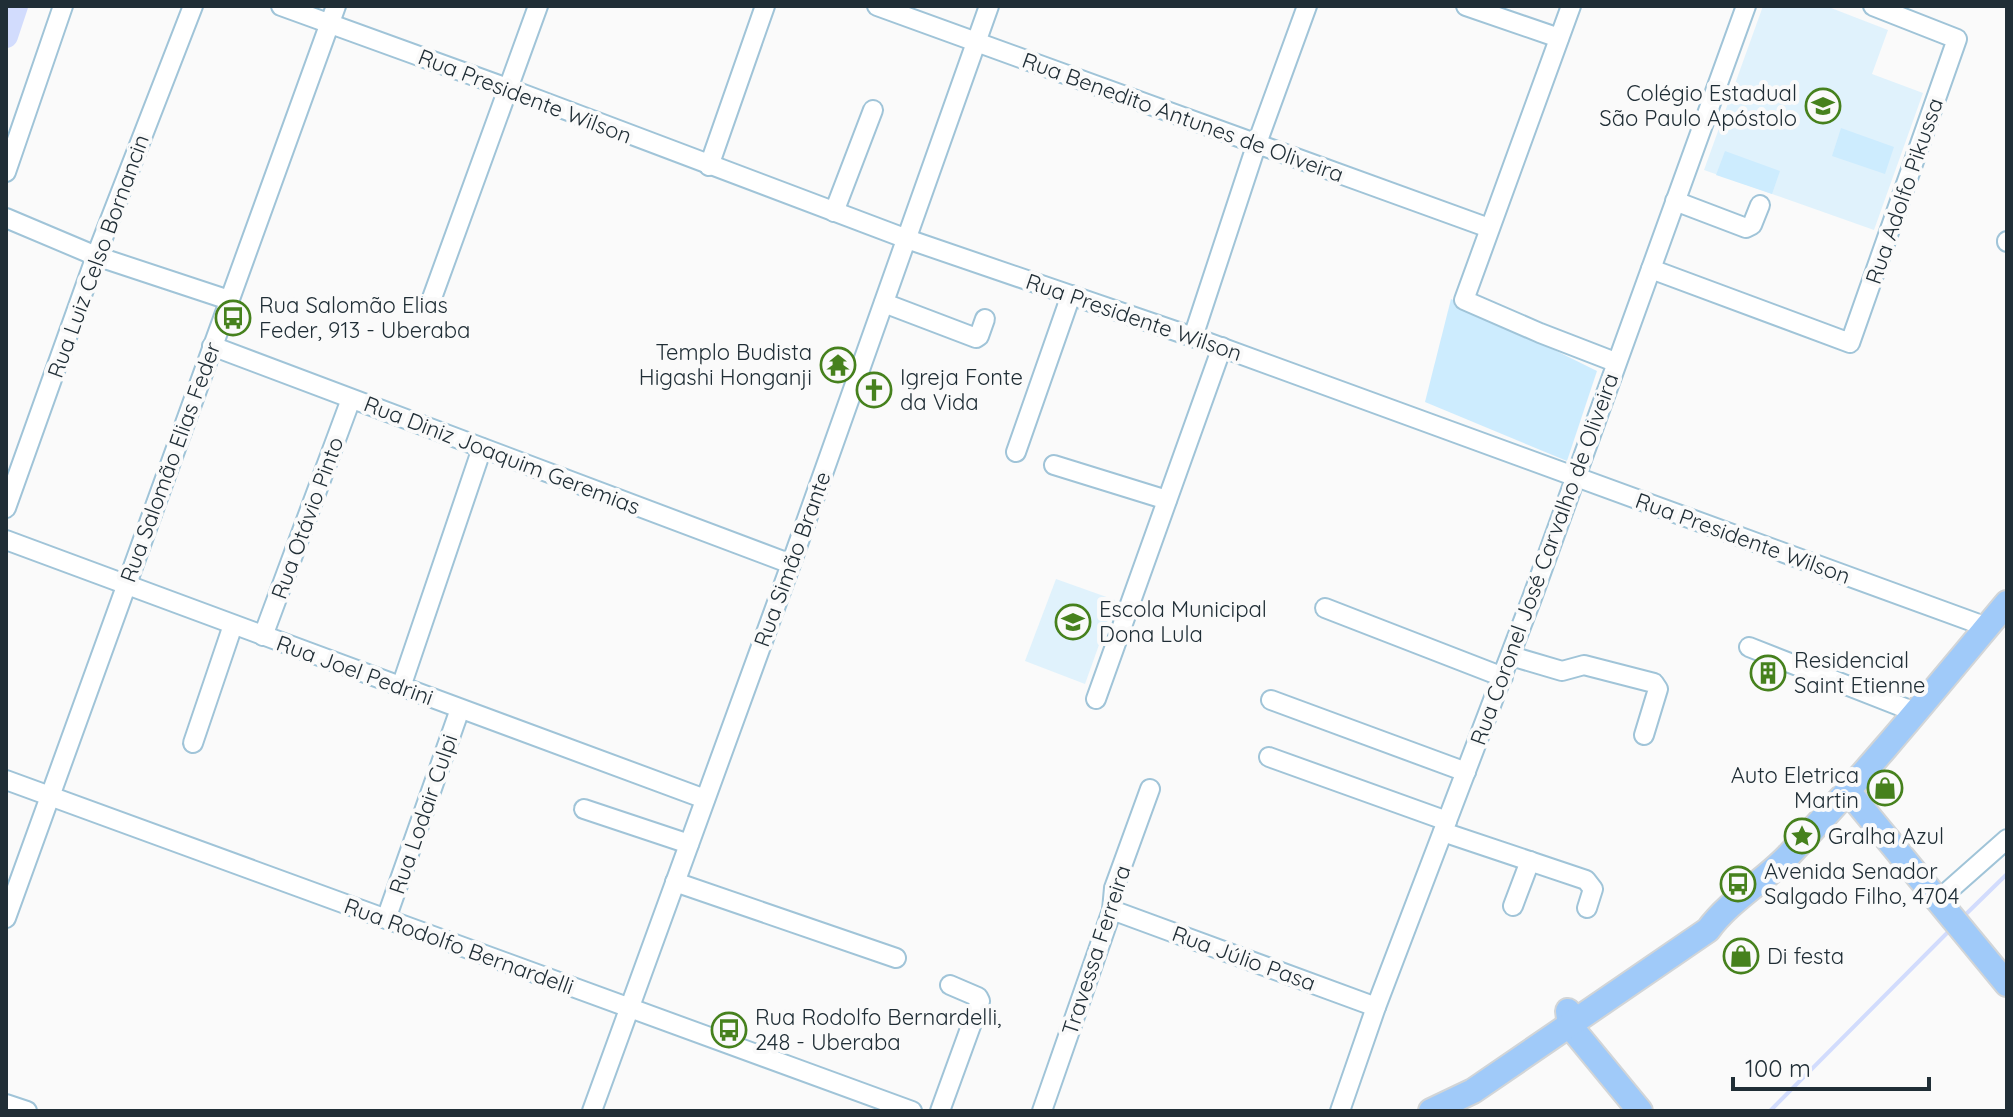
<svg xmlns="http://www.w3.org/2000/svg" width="2013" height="1117" font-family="Quicksand,sans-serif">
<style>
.built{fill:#e0f2fc}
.grass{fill:#cdecfe}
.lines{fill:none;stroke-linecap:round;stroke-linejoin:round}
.stream{stroke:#d2dcfd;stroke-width:4}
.river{stroke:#d2dcfd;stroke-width:24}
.minor-casing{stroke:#a0c4d8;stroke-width:22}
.major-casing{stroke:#d2d5d7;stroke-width:28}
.minor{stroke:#fff;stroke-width:18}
.major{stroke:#a0caf9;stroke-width:24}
.labels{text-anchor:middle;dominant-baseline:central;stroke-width:8;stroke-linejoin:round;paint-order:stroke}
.poi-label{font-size:22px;fill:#202e36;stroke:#fafafa;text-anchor:start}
.street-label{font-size:22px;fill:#202e36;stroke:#fafafa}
</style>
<rect width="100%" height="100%" fill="#fafafa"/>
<!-- built -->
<g class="built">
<polygon points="1763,6 1826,6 1888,30 1872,74 1923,93 1874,230 1704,170"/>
<polygon points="1056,579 1115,600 1085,684 1025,661"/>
</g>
<!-- grass -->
<g class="grass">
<polygon points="1841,128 1894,147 1885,174 1832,156"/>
<polygon points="1725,151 1780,171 1772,194 1716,175"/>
<polygon points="1451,299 1597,371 1567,461 1425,402"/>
</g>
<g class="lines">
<!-- stream -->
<g class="stream">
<polyline points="1963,917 2007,874"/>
<polyline points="1770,1111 1951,929"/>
</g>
<!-- river -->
<polyline class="river" points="6,36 16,6"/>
<!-- minor casing -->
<g class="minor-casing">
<g id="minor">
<polyline points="281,6 510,89 907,239 1193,337 1987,627"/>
<polyline points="877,6 1489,228"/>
<polyline points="1466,6 1559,38"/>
<polyline points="1571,6 1464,300 1540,333 1615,362"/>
<polyline points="709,166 765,6"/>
<polyline points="6,172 63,6"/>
<polyline points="1675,201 1746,228 1752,225 1760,205"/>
<polyline points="834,212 873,110"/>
<polyline points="6,218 96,256 229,300"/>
<polyline points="2007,242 2007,241"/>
<polyline points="1651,269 1850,343 1957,39 1873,6"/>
<polyline points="432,298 538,6"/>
<polyline points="884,303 976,338 979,336 985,319"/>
<polyline points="1193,337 1256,146 1307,6"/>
<polyline points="212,346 791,564"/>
<polyline points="1016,452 1071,295"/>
<polyline points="1054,465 1167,500"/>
<polyline points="6,508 96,256 193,6"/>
<polyline points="6,540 705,799"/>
<polyline points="1325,608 1503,677"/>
<polyline points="263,636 351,399"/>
<polyline points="1749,647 1915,712"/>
<polyline points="1511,656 1562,671 1584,665 1654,683 1658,689 1644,735"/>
<polyline points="401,687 482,448"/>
<polyline points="1096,699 1222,347"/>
<polyline points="1271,700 1466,772"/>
<polyline points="193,743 233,625"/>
<polyline points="1269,757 1447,821"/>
<polyline points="6,780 912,1111"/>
<polyline points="584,809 689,844"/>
<polyline points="1443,832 1586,880 1593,889 1587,908"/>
<polyline points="675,882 896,958"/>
<polyline points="1938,900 2007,839"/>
<polyline points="1513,906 1530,861"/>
<polyline points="1112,910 1376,1007"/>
<polyline points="6,918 336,6"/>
<polyline points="386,919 460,709"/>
<polyline points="6,1104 27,1111"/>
<polyline points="592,1111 791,564 989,6"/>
<polyline points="940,1111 980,1001 978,997 950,985"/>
<polyline points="1042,1111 1112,910 1114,888 1150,789"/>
<polyline points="1340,1111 1376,1007 1532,598 1746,6"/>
</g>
</g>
<!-- major casing -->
<g class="major-casing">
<g id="major">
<polyline points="1847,790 2007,984"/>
<polyline points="1568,1011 1570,1026 1640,1111"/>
<path d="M1431,1111l42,-20 235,-161c21,-29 55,-48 80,-74 77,-81 148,-168 219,-253"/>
</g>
</g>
<!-- minor -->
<use href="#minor" class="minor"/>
<!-- major -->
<use href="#major" class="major"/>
</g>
<!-- icons -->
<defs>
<g id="school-ring" transform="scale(1.8)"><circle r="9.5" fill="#fafafa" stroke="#46811d" stroke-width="1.5"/><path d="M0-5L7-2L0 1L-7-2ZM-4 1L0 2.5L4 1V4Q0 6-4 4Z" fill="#46811d"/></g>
<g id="bus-ring" transform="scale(1.8)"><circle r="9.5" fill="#fafafa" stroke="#46811d" stroke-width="1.5"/><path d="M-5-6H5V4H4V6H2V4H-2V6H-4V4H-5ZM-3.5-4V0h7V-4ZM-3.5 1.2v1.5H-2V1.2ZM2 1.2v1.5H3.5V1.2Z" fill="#46811d"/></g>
<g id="temple-ring" transform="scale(1.8)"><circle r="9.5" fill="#fafafa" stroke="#46811d" stroke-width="1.5"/><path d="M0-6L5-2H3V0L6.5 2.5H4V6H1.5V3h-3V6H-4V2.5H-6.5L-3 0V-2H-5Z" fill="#46811d"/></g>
<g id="church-ring" transform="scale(1.8)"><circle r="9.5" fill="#fafafa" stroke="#46811d" stroke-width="1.5"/><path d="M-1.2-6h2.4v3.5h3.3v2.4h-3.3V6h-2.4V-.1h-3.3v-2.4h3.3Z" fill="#46811d"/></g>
<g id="building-ring" transform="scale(1.8)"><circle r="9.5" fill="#fafafa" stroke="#46811d" stroke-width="1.5"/><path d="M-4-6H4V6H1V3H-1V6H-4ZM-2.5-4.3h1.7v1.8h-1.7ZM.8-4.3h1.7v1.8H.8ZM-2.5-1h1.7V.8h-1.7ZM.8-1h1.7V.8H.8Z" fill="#46811d"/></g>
<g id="shop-ring" transform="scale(1.8)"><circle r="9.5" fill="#fafafa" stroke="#46811d" stroke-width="1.5"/><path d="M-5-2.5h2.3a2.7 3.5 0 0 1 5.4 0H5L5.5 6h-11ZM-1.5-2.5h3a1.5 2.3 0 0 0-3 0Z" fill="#46811d"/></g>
<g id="sight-ring" transform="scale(1.8)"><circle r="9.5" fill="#fafafa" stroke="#46811d" stroke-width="1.5"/><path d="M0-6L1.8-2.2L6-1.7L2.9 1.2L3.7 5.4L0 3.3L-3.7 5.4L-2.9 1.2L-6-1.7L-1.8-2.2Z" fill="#46811d"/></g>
</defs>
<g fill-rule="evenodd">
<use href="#school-ring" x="1823" y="106"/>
<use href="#bus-ring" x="233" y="318"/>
<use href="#temple-ring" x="838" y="365"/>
<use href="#church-ring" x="874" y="390"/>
<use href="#school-ring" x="1073" y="622"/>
<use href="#building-ring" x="1768" y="673"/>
<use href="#shop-ring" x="1885" y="788"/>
<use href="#sight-ring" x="1802" y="836"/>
<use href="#bus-ring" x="1738" y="884"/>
<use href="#shop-ring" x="1741" y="956"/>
<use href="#bus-ring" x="729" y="1030"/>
</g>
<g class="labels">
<!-- poi labels -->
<g class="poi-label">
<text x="1797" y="93" text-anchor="end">Colégio Estadual<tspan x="1797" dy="25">São Paulo Apóstolo</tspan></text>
<text x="259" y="305">Rua Salomão Elias<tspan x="259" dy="25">Feder, 913 - Uberaba</tspan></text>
<text x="812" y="352" text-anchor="end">Templo Budista<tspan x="812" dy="25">Higashi Honganji</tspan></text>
<text x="900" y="377">Igreja Fonte<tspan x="900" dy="25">da Vida</tspan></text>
<text x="1099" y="609">Escola Municipal<tspan x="1099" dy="25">Dona Lula</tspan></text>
<text x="1794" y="660">Residencial<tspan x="1794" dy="25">Saint Etienne</tspan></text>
<text x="1859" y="775" text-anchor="end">Auto Eletrica<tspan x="1859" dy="25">Martin</tspan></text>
<text x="1828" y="836">Gralha Azul</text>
<text x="1764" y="871">Avenida Senador<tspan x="1764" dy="25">Salgado Filho, 4704</tspan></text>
<text x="1767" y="956">Di festa</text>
<text x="755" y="1017">Rua Rodolfo Bernardelli,<tspan x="755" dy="25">248 - Uberaba</tspan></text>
</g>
<!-- street labels -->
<g class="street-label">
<text transform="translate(525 96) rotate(21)">Rua Presidente Wilson</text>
<text transform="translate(1183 117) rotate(20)">Rua Benedito Antunes de Oliveira</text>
<text transform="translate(1904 191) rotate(-71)">Rua Adolfo Pikussa</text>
<text transform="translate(98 256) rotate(-70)">Rua Luiz Celso Bornancin</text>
<text transform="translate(1134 317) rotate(19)">Rua Presidente Wilson</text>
<text transform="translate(502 455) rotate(21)">Rua Diniz Joaquim Geremias</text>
<text transform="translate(170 462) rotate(-70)">Rua Salomão Elias Feder</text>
<text transform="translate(307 518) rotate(-70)">Rua Otávio Pinto</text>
<text transform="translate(1743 538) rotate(20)">Rua Presidente Wilson</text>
<text transform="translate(792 559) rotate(-70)">Rua Simão Brante</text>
<text transform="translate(1544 559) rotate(-70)">Rua Coronel José Carvalho de Oliveira</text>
<text transform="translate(355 670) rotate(20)">Rua Joel Pedrini</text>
<text transform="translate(423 814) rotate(-71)">Rua Lodair Culpi</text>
<text transform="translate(459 946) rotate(20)">Rua Rodolfo Bernardelli</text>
<text transform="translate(1096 950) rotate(-72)">Travessa Ferreira</text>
<text transform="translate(1244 958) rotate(20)">Rua Júlio Pasa</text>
</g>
</g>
<!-- border -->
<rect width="2013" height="1117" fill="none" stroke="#202e36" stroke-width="16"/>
<!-- scale -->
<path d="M1733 1077v12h196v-12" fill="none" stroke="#202e36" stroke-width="4"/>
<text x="1745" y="1077" font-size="24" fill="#202e36" stroke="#fafafa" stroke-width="6" paint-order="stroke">100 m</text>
</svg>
